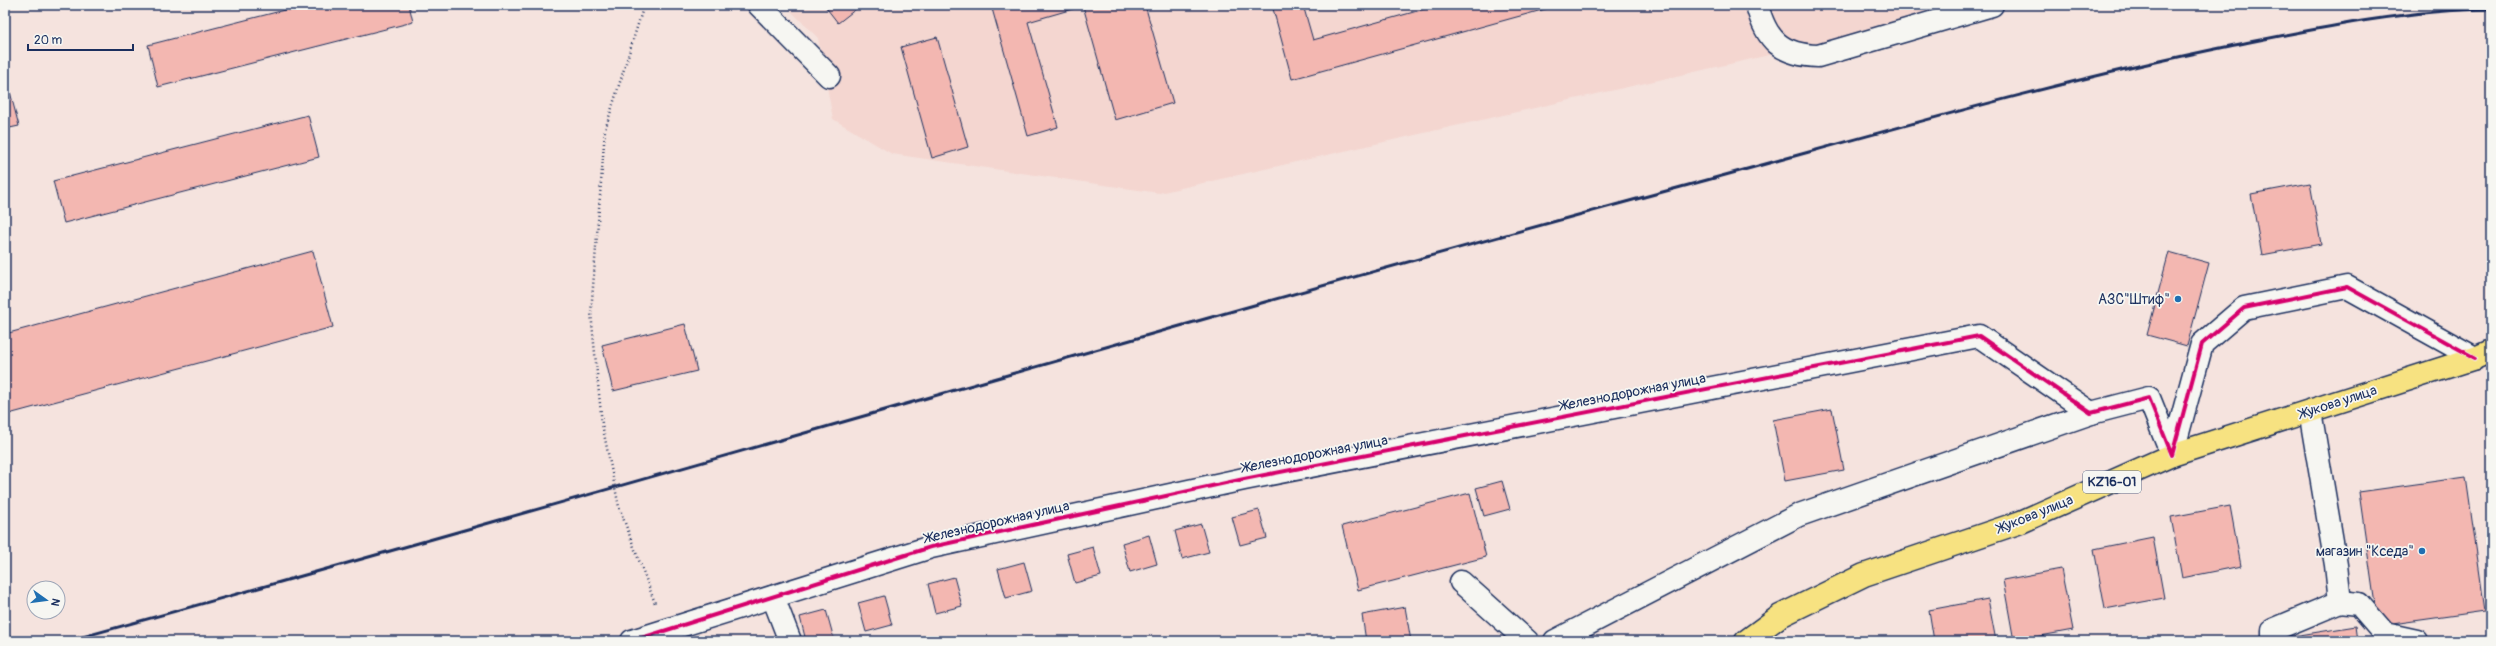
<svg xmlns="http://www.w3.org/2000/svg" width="2496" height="646" font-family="Pangolin,sans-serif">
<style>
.built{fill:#f4d6d0}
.building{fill:#f3b7b1;stroke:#1b2f5e}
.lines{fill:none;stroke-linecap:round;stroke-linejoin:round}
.minor-casing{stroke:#1b2f5e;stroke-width:25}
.major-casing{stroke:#1b2f5e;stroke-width:25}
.path{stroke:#1b2f5e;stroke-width:2.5;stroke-dasharray:1 3;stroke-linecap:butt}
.minor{stroke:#f6f6f2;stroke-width:22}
.major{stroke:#f7e281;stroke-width:22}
.rail{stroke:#1b2f5e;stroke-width:3}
.cycleway-casing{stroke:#f6f6f2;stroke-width:6}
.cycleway{stroke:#d6006c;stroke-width:4}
.poi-dot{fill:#1f6fb2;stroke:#f6f6f2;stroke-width:1.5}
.labels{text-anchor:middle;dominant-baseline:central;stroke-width:3.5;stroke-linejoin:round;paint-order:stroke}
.shield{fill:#f6f6f2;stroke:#5d6b8a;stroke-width:1}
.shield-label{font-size:13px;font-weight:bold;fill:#1b2f5e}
.poi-label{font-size:14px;fill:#1b2f5e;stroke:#f6f6f2;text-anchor:end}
.street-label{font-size:14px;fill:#1b2f5e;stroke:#f6f6f2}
</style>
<rect width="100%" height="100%" fill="#f5e3de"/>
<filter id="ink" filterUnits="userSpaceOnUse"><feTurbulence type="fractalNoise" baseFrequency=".025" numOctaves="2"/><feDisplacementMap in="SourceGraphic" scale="8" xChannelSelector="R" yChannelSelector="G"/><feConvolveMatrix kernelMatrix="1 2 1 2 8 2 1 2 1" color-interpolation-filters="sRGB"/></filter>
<g filter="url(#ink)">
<!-- built -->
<polygon class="built" points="785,5 1990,5 1159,193 892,154 833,119 818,38"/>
<!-- building -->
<g class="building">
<polygon points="304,5 409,5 413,22 158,87 148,45"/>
<polygon points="824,5 861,5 838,23"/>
<polygon points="991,5 1145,5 1173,103 1115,120 1083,6 1028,22 1058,127 1028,136"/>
<polygon points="1272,5 1303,5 1313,40 1439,5 1560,5 1292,79"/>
<polygon points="937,37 968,147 932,158 901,47"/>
<polygon points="8,84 19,126 5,129 5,85"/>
<polygon points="308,115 319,157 64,223 53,181"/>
<polygon points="2310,183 2321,244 2262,255 2251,194"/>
<polygon points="313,251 333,327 5,415 5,334"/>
<polygon points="2169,252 2209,263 2187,346 2147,335"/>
<polygon points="685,324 697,371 613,391 602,345"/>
<polygon points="1832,409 1844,470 1785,481 1773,420"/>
<polygon points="2466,477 2485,611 2378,626 2359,492"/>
<polygon points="1502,481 1510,509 1484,516 1476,488"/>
<polygon points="1470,493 1486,557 1358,590 1342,526"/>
<polygon points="2230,506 2241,566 2182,578 2171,517"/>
<polygon points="1259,510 1267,538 1240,545 1232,517"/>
<polygon points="1201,524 1209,552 1182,559 1175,531"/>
<polygon points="1149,535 1157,564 1130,572 1122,543"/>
<polygon points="2153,537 2164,598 2105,609 2094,549"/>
<polygon points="1093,547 1101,576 1075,583 1067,554"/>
<polygon points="1024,562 1032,591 1006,598 998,569"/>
<polygon points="2061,569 2073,630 2014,641 2003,580"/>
<polygon points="954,577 962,606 935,613 928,584"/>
<polygon points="884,596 892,625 866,632 858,603"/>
<polygon points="1988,599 1996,641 1934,641 1929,610"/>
<polygon points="1405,607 1411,641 1366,641 1362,615"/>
<polygon points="826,610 834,639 806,641 800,617"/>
<polygon points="2356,626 2358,641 2281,641 2281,638"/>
</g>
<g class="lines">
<!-- minor casing -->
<g class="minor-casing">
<g id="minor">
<polyline points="759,5 829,76"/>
<path d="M1757,5c9,35 24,50 61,51l174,-51"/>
<polyline points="1461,582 1527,641"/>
<polyline points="773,597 790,641"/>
<polyline points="2340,602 2359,604 2385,634 2417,641"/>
<polyline points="632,641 931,547 1244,479 1979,336 2091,413 2149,398 2172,455 2202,344 2244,308 2347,287 2475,358"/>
<polyline points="1555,641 1799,515 2091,413"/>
<polyline points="2273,641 2273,630 2340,602 2336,565 2310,411"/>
</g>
</g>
<!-- major casing -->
<g class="major-casing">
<polyline id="major" points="1746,641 1780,616 1864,575 2021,522 2172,455 2475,358 2491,351"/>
</g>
<!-- path -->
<polyline class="path" points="644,5 605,130 591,313 602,424 619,507 655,603"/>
<!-- minor -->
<use href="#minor" class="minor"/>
<!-- major -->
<use href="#major" class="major"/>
<!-- rail -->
<path class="rail" d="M68,641c538,-148 1073,-308 1613,-454 182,-49 363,-103 549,-141 85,-17 173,-36 261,-37"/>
<!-- cycleway casing -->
<g class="cycleway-casing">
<polyline id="cycleway" points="632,641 931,547 1244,479 1979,336 2091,413 2149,398 2172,455 2202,344 2244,308 2347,287 2475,358"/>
</g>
<!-- cycleway -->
<use href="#cycleway" class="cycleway"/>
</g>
</g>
<!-- markers -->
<g class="poi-dot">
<circle cx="2178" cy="299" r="4"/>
<circle cx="2422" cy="551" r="4"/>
</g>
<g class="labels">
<!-- shield labels -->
<rect class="shield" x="2083" y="471" width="58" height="22" rx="3"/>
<g class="shield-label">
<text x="2112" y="482">KZ16-01</text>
</g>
<!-- poi labels -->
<g class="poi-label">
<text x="2170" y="299">АЗС"Штиф"</text>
<text x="2414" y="551">магазин "Кседа"</text>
</g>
<!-- street labels -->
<g class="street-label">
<text transform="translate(1633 392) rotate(-11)">Железнодорожная улица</text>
<text transform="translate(2338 402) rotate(-18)">Жукова улица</text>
<text transform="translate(1315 454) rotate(-11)">Железнодорожная улица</text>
<text transform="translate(2035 514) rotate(-22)">Жукова улица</text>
<text transform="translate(997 522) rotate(-13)">Железнодорожная улица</text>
</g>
</g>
<!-- margin -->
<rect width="2496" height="646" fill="none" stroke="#f6f6f2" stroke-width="20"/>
<rect x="10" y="10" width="2476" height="626" fill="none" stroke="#1b2f5e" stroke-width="1.5" filter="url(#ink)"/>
<!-- north arrow -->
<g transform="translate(46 600) rotate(104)"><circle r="19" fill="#f6f6f2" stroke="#9ea6b7"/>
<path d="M0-3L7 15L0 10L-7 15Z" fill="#1f6fb2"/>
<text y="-6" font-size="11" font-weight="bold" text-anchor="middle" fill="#1b2f5e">N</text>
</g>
<!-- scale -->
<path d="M28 44v6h105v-6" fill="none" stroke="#1b2f5e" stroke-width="2"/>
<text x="34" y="44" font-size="12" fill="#1b2f5e" stroke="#f6f6f2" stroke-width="3" paint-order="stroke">20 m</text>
</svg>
